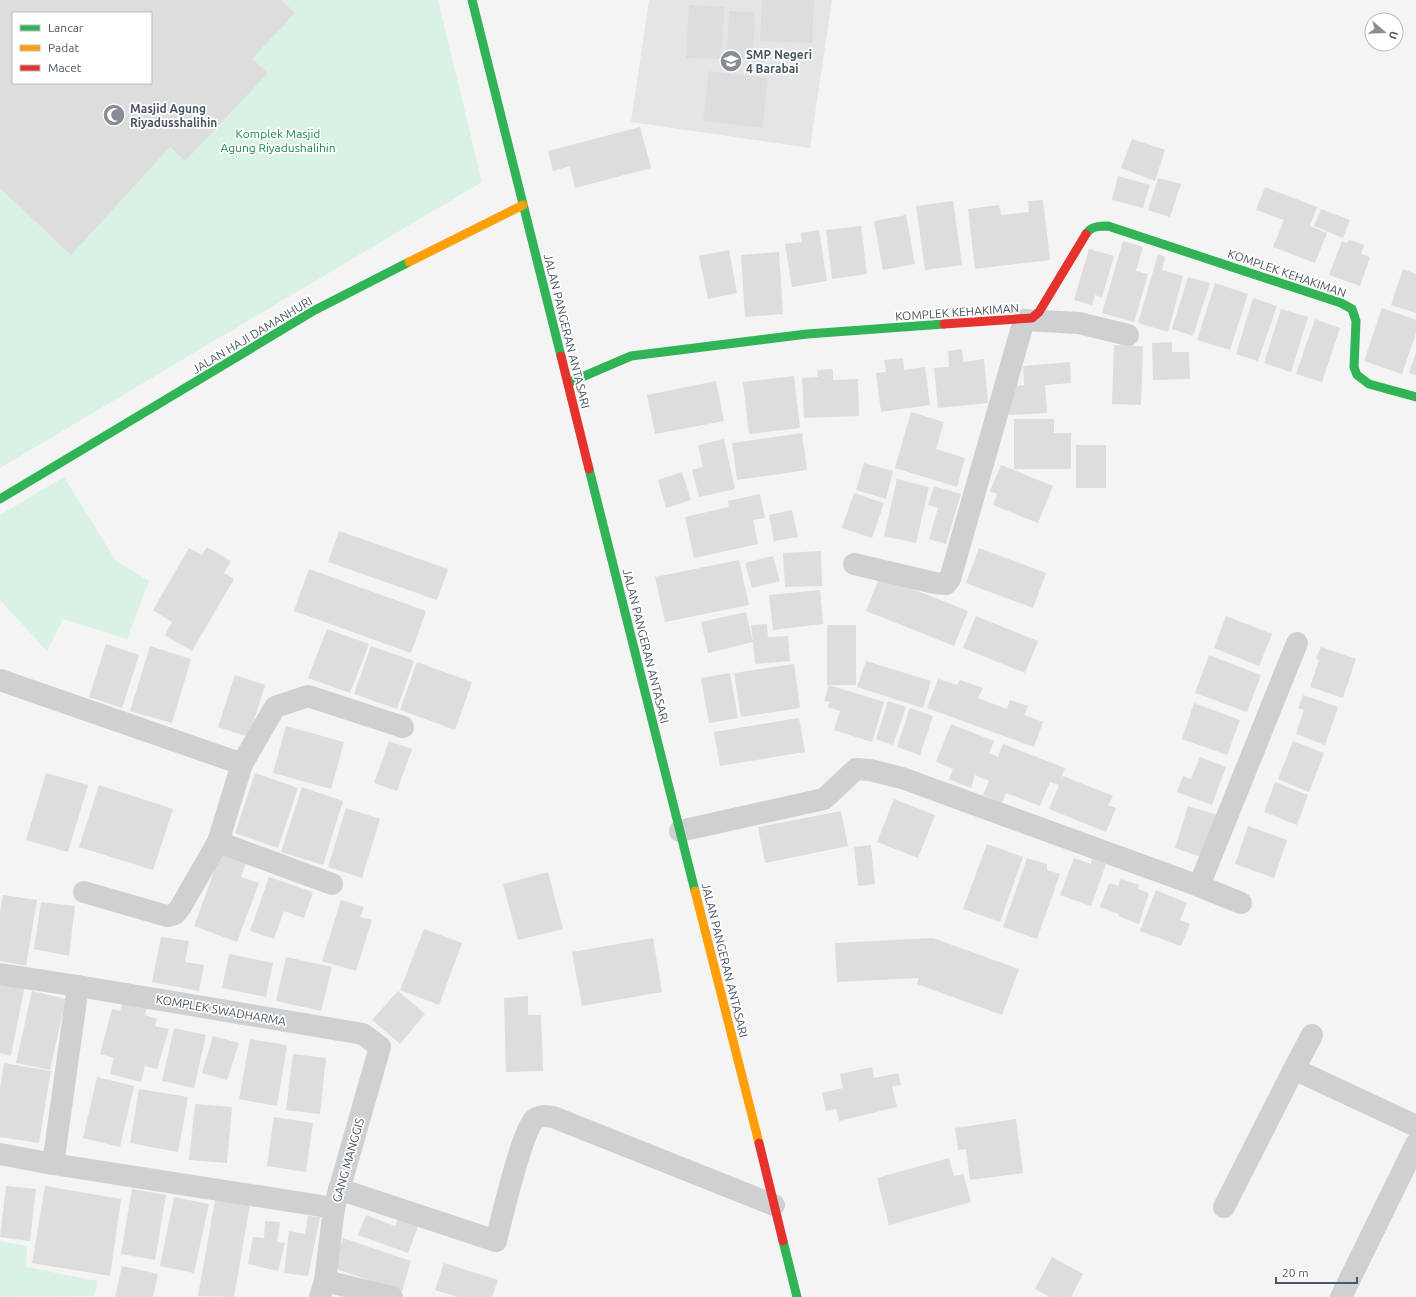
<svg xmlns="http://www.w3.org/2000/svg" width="1416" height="1297" font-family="Ubuntu,sans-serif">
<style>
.education{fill:#e6e5e6}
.green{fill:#d9f2e3;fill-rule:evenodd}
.building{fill:#ddddde;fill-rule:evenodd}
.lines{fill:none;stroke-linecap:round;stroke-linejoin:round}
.street{stroke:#ced0d2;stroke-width:22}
.fast{stroke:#30b455;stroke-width:9}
.slow{stroke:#ff9f0a;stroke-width:9}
.jam{stroke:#e5322d;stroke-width:9}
.labels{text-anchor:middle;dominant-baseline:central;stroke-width:3.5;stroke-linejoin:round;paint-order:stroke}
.poi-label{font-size:12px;font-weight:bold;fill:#4a5661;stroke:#fff;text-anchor:start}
.park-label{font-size:12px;fill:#17864f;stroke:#fff}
.street-label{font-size:12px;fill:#4a5661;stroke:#fff}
</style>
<rect width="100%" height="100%" fill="#f4f4f4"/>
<!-- education -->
<polygon class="education" points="649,0 832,0 810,148 631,122"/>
<!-- green -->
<g class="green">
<path d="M0,0h438l44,182 -482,286zM13,13h138v70h-138z"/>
<polygon points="64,477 116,561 149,581 127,639 63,619 47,651 0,600 0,515"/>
<polygon points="0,1241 27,1246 26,1267 97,1281 95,1296 0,1297"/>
</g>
<!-- building -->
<g class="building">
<path d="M0,0h281l14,13 -43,46 16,14 -83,88 -15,-14 -99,108 -71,-67zM13,13h138v70h-138z"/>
<polygon points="762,0 814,0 812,43 760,41"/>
<polygon points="689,5 724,7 721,59 686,58"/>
<polygon points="729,11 755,12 753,59 727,58"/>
<polygon points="709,71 768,78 762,128 703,121"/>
<polygon points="640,127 651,168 575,188 570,166 553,171 548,151"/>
<polygon points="1132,139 1165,150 1155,181 1121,168"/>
<polygon points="1118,176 1150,185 1143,208 1112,200"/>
<polygon points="1158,178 1181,184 1170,217 1148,210"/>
<polygon points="1265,187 1317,207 1310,226 1327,233 1315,263 1273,247 1284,220 1256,210"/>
<polygon points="1043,200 1050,260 975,269 968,209 999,205 1001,215 1029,212 1028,201"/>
<polygon points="953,201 962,265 925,270 916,206"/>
<polygon points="1321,209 1350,220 1343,238 1314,226"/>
<polygon points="906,215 915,264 883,270 874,221"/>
<polygon points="861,226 867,274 832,279 826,230"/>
<polygon points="819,230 827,281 792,287 785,244 802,242 801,233"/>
<polygon points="1350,240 1364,245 1361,254 1370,257 1360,286 1329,275 1342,241 1346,243"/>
<polygon points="1123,241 1143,247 1136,271 1148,274 1134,322 1102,313"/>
<polygon points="1089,249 1114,256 1102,297 1095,295 1092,305 1074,300"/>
<polygon points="729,250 737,293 708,299 699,256"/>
<polygon points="779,252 783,314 745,317 741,255"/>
<polygon points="1158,254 1165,257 1162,270 1183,276 1168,332 1138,323"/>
<polygon points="1403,269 1416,274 1416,313 1391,305"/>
<polygon points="1188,277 1210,283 1193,336 1172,329"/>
<polygon points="1215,283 1248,294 1230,350 1197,340"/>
<polygon points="1253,298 1277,306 1258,361 1236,354"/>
<polygon points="1382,308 1416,320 1416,333 1402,374 1364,361"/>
<polygon points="1281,309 1308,317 1291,372 1264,363"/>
<polygon points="1315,319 1340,328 1322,382 1296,374"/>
<polygon points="1172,342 1172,352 1189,352 1190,379 1153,380 1152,343"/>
<polygon points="1114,345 1143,346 1141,405 1112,404"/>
<polygon points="962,349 963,362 984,359 988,403 938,408 934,368 949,367 948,351"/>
<polygon points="1416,352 1416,375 1409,373"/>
<polygon points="903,358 904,370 925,367 930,405 881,412 876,373 886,372 884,360"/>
<polygon points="1070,362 1071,383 1045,385 1047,413 1009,415 1007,387 1024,385 1023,366"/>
<polygon points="833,369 833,380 858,379 859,416 804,418 802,378 818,377 817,370"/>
<polygon points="794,376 800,428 749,434 743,382"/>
<polygon points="716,381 724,421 655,434 647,395"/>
<polygon points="911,412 944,422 936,449 965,458 957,487 895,468"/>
<polygon points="1014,419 1054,419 1054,433 1071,433 1071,469 1014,469"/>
<polygon points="802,433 807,470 737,480 732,443"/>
<polygon points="724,439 735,489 699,497 692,470 703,467 698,445"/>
<rect x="1076" y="445" width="30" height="43"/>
<polygon points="864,463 893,471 886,499 856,490"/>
<polygon points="1001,465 1053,486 1038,523 993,505 997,494 990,491"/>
<polygon points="682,472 691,500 666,508 658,480"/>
<polygon points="897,479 929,487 916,543 884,536"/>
<polygon points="934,486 961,494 946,544 929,539 938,508 928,505"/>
<polygon points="854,493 884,503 872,538 842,528"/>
<polygon points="760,494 765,518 753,520 758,544 694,558 685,517 729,507 728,501"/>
<polygon points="792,510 798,537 774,541 769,515"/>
<polygon points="339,531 448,569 437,600 328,562"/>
<polygon points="207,547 231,561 224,573 234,579 192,651 165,635 172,622 153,610 189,548 202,555"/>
<polygon points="979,548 1046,573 1033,608 966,583"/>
<polygon points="821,551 822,586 785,587 783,553"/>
<polygon points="773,556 780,581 752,588 745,563"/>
<polygon points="739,560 749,605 665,622 655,577"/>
<polygon points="309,569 426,611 411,653 294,611"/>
<polygon points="880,576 968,611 954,646 866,611"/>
<polygon points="820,590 823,624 773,630 769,595"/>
<polygon points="746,612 753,642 751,625 767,624 768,637 788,636 790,661 755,664 753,642 708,653 701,622"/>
<polygon points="976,616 1038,641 1025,673 963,648"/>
<polygon points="1226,616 1272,634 1259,666 1214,648"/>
<rect x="827" y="625" width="29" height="60"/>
<polygon points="327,629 369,644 350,693 308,678"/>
<polygon points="106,644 139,655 122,708 89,697"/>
<polygon points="150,646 191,659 172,723 130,711"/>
<polygon points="371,646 414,661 397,709 354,694"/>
<polygon points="1321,647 1356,659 1343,698 1310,687 1319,660 1316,659"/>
<polygon points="1209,655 1261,675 1247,712 1195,693"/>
<polygon points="866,661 931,681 923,708 857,687"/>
<polygon points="417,662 472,682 455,730 400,710"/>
<polygon points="794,664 800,708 741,717 734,673"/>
<polygon points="730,673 738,718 709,723 701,678"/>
<polygon points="235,675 265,685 249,737 218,727"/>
<polygon points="938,679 957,685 960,680 983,688 978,698 1007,709 1010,700 1028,706 1024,715 1043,722 1034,747 927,708"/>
<polygon points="829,685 884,702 872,742 834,730 840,711 828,707 830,702 824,701"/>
<polygon points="1303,695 1338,707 1325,745 1296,734 1304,710 1298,708"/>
<polygon points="888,701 906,707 893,745 876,739"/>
<polygon points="1194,703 1240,720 1227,755 1182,739"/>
<polygon points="910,708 933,716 920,755 897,747"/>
<polygon points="799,718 805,752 720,766 714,732"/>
<polygon points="951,724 994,741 989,753 998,757 1003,744 1065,768 1060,782 1063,776 1113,796 1108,805 1116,808 1106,832 1049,809 1059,785 1050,782 1040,806 1006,793 1002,803 983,795 989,781 975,775 971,788 949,779 953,769 936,762"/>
<polygon points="286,726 344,742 331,789 273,773"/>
<polygon points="389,741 412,749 397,791 374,783"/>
<polygon points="1293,741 1324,753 1309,792 1278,779"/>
<polygon points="1200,757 1226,767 1212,805 1177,792 1183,776 1191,779"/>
<polygon points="46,773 88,785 68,852 26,840"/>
<polygon points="255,773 298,788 278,848 235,833"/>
<polygon points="1275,782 1308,795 1297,825 1264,812"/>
<polygon points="99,785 173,809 153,870 79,847"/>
<polygon points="302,787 343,801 323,865 281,852"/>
<polygon points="894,799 935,815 918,858 877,842"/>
<polygon points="1188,806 1218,815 1204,858 1175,848"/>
<polygon points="346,808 380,819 362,878 328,867"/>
<polygon points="841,811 848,846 765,863 758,827"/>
<polygon points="1248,826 1287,840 1274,878 1235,864"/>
<polygon points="987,844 1023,857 1000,922 963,909"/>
<polygon points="871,845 875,884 858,886 854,847"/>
<polygon points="222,850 247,860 241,877 259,883 237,942 194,926"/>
<polygon points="1027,858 1047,864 1047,870 1060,874 1037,939 1003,927"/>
<polygon points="1074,858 1091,864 1092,859 1106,864 1091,906 1060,895"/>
<polygon points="548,872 563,929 518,940 503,884"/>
<polygon points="269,877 313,892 304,918 284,911 274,939 250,931"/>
<polygon points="1121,879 1139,885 1138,889 1149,893 1139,924 1118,916 1119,914 1100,907 1109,883 1118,886"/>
<polygon points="1156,890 1187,903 1180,920 1190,924 1181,946 1140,931"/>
<polygon points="3,895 37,900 26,966 0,961 0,911"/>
<polygon points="341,900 364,907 360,917 372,920 356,971 322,961"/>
<polygon points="41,902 75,906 69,956 34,949"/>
<polygon points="424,929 462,943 439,1005 400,990"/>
<polygon points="161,937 189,941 185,962 204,965 199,991 152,982"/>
<polygon points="653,938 662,992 582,1006 572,952"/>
<polygon points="933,938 1019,969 1002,1015 917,984 919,978 837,982 835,943"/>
<polygon points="229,954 273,963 266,997 222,988"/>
<polygon points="286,957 332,967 321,1011 276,1001"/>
<polygon points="0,980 25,985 11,1056 0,1053"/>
<polygon points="32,991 66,999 50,1070 16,1063"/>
<polygon points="398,991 425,1014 400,1044 372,1020"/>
<polygon points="125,996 148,1003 145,1015 157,1019 155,1026 169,1029 157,1069 145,1066 141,1082 110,1074 114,1058 100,1054 112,1009 120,1011"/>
<polygon points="528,996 528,1015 541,1015 543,1071 506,1072 504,998"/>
<polygon points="174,1028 206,1035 194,1088 162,1081"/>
<polygon points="213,1036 239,1043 227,1080 202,1073"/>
<polygon points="250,1039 287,1045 277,1106 239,1099"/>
<polygon points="293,1054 326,1058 320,1114 286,1110"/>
<polygon points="4,1063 51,1071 39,1143 0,1137 0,1089"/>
<polygon points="872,1067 874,1078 898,1073 901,1085 892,1086 897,1107 839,1121 836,1109 826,1111 822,1093 843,1088 840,1074"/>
<polygon points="97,1077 134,1086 120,1147 83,1138"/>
<polygon points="139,1089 188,1097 178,1152 130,1143"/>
<polygon points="195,1104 232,1107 227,1163 189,1160"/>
<polygon points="274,1117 313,1123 306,1172 267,1166"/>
<polygon points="1016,1119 1023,1173 970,1180 966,1149 958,1150 955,1128"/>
<polygon points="949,1158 954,1176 963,1174 971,1202 889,1225 877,1178"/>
<polygon points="6,1186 36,1189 30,1241 0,1237"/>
<polygon points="45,1186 121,1199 110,1276 32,1263"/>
<polygon points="132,1189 166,1195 155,1260 121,1254"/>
<polygon points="174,1197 209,1204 194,1273 160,1266"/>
<polygon points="215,1200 250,1204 234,1297 198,1296"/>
<polygon points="400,1213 420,1221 408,1253 358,1235 366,1215 395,1226"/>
<polygon points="308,1216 320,1217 308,1276 284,1273 289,1231 305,1234"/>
<polygon points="265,1221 280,1222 277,1242 285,1243 278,1271 248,1264 253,1237 264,1238"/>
<polygon points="343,1238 411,1261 402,1291 333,1268"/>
<polygon points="1052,1257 1083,1274 1071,1297 1050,1297 1035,1289"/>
<polygon points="444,1263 498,1280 492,1297 458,1297 435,1290"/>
<polygon points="122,1266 158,1274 153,1297 115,1297"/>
</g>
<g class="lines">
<!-- street -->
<g class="street">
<polyline points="854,564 935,583 946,584 950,579 1024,320 1079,323 1128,335"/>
<polyline points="0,680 242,764 275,707 308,696 403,727"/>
<polyline points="242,764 218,842 332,884"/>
<polyline points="680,831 824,799 856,769 870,770 902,778 1199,886 1297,643"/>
<polyline points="1199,886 1241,903"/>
<polyline points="84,892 167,916 175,914 180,908 218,842"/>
<polyline points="0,974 78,986"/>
<polyline points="1294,1069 1312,1035"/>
<polyline points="0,1154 53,1164 334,1208"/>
<polyline points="53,1164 78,986 363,1034 380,1047 334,1208 325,1281 320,1297"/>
<path d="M339,1189l157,52c5,-20 27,-114 39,-122 5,-4 12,-3 18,-2l221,88"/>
<polyline points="1224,1207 1294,1069 1416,1126"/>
<polyline points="325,1281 392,1297"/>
<polyline points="1341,1297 1416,1144"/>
</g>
<!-- fast -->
<g class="fast">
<polyline points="472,0 561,356"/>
<path d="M1086,234c5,-8 14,-8 22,-8l233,77 11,6 4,12 -2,46 3,8 12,9 47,13"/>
<polyline points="568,383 631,356 807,334 944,324"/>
<polyline points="589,469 695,891"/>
<polyline points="0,499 315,310 409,262"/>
<polyline points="783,1241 797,1297"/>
</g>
<!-- slow -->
<g class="slow">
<polyline points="409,262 523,205"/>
<polyline points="695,891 759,1143"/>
</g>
<!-- jam -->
<g class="jam">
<polyline points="944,324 1032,318 1039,312 1086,234"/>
<polyline points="561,356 589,469"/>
<polyline points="759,1143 783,1241"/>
</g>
</g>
<!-- icons -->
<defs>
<g id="school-disc" transform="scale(1.15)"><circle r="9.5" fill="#868d94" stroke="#fff"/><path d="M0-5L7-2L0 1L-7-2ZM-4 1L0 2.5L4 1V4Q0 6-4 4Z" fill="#fff"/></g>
<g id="mosque-disc" transform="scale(1.15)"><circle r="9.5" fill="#868d94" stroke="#fff"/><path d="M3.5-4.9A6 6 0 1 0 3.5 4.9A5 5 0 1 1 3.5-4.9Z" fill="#fff"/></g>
</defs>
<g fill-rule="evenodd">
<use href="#school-disc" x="731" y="61"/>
<use href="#mosque-disc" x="114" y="115"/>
</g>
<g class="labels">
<!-- poi labels -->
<g class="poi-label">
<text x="746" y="54">SMP Negeri<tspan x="746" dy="14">4 Barabai</tspan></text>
<text x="130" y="108">Masjid Agung<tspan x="130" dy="14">Riyadusshalihin</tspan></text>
</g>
<!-- park labels -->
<g class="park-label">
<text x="278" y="133">Komplek Masjid<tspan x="278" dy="14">Agung Riyadushalihin</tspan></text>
</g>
<!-- street labels -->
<g class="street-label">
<text transform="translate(1287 273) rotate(19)">KOMPLEK KEHAKIMAN</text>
<text transform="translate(957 312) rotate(-4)">KOMPLEK KEHAKIMAN</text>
<text transform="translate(567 331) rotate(76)">JALAN PANGERAN ANTASARI</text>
<text transform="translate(252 335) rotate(-31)">JALAN HAJI DAMANHURI</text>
<text transform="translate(646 646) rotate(76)">JALAN PANGERAN ANTASARI</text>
<text transform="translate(725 960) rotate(76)">JALAN PANGERAN ANTASARI</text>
<text transform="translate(221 1010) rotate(10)">KOMPLEK SWADHARMA</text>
<text transform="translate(348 1160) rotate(-74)">GANG MANGGIS</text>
</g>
</g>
<!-- legend -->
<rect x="12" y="12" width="140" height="72" fill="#ffffff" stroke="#b7bbc0"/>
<rect x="20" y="25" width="20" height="6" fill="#30b455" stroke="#b7bbc0"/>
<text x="48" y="32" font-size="12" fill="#4a5661">Lancar</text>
<rect x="20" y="45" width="20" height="6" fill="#ff9f0a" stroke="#b7bbc0"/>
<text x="48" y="52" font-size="12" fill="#4a5661">Padat</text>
<rect x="20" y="65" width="20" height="6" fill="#e5322d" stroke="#b7bbc0"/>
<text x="48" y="72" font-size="12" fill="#4a5661">Macet</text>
<!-- north arrow -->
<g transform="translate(1384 32) rotate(109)"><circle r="19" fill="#ffffff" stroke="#b7bbc0"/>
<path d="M0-3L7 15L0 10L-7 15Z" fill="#868d94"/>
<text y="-6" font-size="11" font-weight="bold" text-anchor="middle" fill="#4a5661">U</text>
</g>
<!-- scale -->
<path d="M1276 1277v6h81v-6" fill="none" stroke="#4a5661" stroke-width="2"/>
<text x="1282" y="1277" font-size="12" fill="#4a5661" stroke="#ffffff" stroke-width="3" paint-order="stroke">20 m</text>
</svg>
